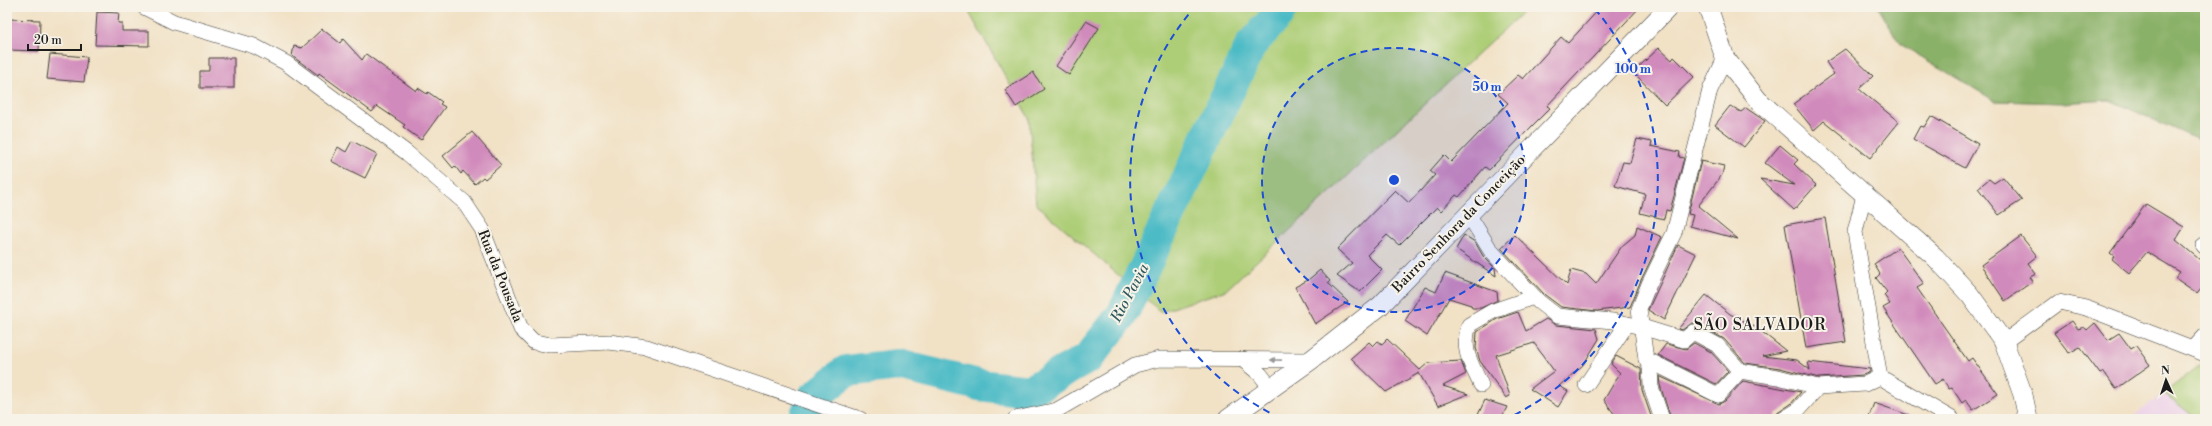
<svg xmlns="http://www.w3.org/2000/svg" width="2212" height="426" font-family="'Libre Bodoni',serif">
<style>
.built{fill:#edd1e9}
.green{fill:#adce77;stroke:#64754a}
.forest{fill:#8ab168;stroke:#536642}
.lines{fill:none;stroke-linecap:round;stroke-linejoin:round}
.river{stroke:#4ebbc6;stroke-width:32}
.building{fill:#d18abc}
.minor-casing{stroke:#3c3a35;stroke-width:16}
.tertiary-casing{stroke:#3c3a35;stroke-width:20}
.minor{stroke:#fff;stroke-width:15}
.tertiary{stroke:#fff;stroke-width:19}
.oneway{fill:#999}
.ring{fill:none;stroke:#1d4ed8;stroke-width:2;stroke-dasharray:7 5}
.labels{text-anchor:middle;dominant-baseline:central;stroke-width:4;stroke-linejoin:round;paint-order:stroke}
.street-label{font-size:14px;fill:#1c1c1c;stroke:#f7f3e8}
.water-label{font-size:15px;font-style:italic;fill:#305c60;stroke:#f7f3e8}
.quarter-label{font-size:16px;letter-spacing:1px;fill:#1c1c1c;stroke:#f7f3e8}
.centre{fill:#1d4ed8;stroke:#f7f3e8;stroke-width:2}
.ring-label{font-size:12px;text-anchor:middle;font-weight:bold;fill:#1d4ed8;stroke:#f7f3e8;stroke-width:4;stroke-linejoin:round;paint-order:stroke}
</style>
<rect width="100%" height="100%" fill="#f7f3e8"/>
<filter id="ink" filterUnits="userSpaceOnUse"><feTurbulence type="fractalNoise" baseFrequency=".025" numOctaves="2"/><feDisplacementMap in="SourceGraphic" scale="8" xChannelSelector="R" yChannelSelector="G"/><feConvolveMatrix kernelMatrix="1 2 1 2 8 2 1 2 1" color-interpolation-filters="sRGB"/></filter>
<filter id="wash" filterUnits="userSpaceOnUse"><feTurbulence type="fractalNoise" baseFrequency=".012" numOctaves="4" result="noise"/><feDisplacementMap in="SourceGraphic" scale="16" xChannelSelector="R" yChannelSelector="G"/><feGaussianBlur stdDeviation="0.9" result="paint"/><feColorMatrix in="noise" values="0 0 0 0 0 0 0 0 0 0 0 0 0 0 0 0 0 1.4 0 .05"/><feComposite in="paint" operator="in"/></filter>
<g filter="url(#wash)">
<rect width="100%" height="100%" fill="#f1e1c5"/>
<!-- built -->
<polygon class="built" points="2164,393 2197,419 2131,419"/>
<!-- green -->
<g class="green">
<polygon points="966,7 1528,7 1226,290 1161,312 1036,204 1029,118"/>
<polygon points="2199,366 2205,368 2205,419 2197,419 2164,393"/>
</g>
<!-- forest -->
<polygon class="forest" points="1878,7 2205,7 2205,143 2110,100 2062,103 1995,101 1900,44"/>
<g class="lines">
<!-- river -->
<polyline class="river" points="804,419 813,398 846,371 898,365 979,385 1029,391 1088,358 1122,315 1251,45 1278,15 1282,7"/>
</g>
<g id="blocks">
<!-- building -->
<g class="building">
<polygon points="1601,7 1640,7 1547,106 1550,108 1533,125 1489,170 1485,167 1459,197 1456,195 1441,211 1437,207 1399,245 1387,235 1367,255 1382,270 1360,292 1337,276 1352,263 1337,249 1395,190 1409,203 1435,175 1430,171 1444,155 1451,162 1508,103 1498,94 1518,75 1523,79 1561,37 1568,43"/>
<polygon points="97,12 119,13 118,23 122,23 122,31 149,31 149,46 95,45"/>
<polygon points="7,19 40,20 39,51 7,50"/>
<polygon points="1086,21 1099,28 1069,75 1056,66"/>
<polygon points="322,29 340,43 343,39 362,60 366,54 416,91 418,88 427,94 428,92 442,102 440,104 445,107 421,140 403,127 405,125 377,106 372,112 319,73 318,75 292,56 294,46 302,48"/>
<polygon points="1659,48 1672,60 1674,57 1694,77 1665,105 1633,72"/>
<polygon points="1845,49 1873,76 1859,89 1899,122 1870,158 1824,121 1814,130 1793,104 1834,74 1826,62"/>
<polygon points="50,54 87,57 84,82 47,79"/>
<polygon points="209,58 234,58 234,88 200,88 200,71 209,71"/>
<polygon points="1033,72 1044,89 1016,107 1005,90"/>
<polygon points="1730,106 1741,112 1746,108 1765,121 1744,147 1715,125"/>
<polygon points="1931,116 1978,144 1965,168 1913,139 1920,126 1924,127"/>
<polygon points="472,132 501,165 485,179 483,177 475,184 463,171 461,174 455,166 453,168 443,156"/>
<polygon points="1637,139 1652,142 1651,146 1680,152 1679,157 1684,158 1670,211 1666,210 1664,219 1640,213 1645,194 1615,186 1623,162 1630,163"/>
<polygon points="352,141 377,154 365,178 331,161 338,147 346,152"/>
<polygon points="1780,145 1798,160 1794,164 1816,185 1794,210 1760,179 1794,185 1765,163"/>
<polygon points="1701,161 1724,166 1722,175 1698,206 1738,239 1690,226 1693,215 1688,214"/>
<polygon points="2003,177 2022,200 1999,215 1978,188 1989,179 1994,183"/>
<polygon points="2146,204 2184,227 2176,240 2205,264 2205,283 2197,293 2175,278 2180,272 2147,252 2129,273 2112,259 2114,256 2110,253"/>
<polygon points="1825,218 1846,342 1806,348 1785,225"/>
<polygon points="1637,226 1662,237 1641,280 1630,307 1597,311 1561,307 1545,295 1501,248 1515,235 1567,285 1571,270 1586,274 1596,284 1622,246 1635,235"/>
<polygon points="1464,235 1475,242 1483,256 1495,268 1496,276 1456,249"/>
<polygon points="2021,236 2037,256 2028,263 2036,274 2030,277 2033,281 2005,301 1981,265"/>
<polygon points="1678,245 1696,254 1664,320 1648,310"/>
<polygon points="1898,248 1924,284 1917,288 1968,361 1972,358 1998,394 1973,410 1966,400 1962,403 1952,388 1949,389 1943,379 1935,384 1883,308 1890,304 1884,295 1887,292 1876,278 1880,274 1874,264"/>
<polygon points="1320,270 1330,281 1328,283 1348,302 1315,324 1295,287 1308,280"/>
<polygon points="1445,273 1497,292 1498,300 1481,308 1472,308 1471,305 1449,298 1427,336 1405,321 1425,287 1436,292"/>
<polygon points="1706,295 1730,314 1757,328 1786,351 1762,356 1797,360 1810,370 1808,362 1870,369 1870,372 1863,375 1819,378 1780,368 1745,363 1724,339 1697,324 1692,323 1682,330 1678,329"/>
<polygon points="1518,312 1526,331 1546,319 1556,325 1596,329 1599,339 1583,365 1559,386 1568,391 1558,407 1530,389 1554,371 1534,343 1496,355 1510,396 1506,398 1480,361 1476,348 1477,332 1497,319"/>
<polygon points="2072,321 2078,329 2084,327 2087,330 2095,323 2108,340 2119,333 2131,349 2136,346 2150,365 2116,389 2104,372 2100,374 2080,347 2069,353 2054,333"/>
<polygon points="1387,339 1420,370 1428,363 1461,361 1466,374 1443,386 1468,394 1438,406 1419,373 1386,392 1351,358 1369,342 1373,346 1378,341 1382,344"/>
<polygon points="1694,343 1711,352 1728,371 1716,384 1658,355 1666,344 1686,349"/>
<polygon points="1616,356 1641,369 1642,390 1652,419 1618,419 1604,400 1620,373 1611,364"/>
<polygon points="1659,376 1719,404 1725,401 1743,381 1801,392 1791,404 1776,414 1775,419 1671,419 1660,385"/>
<polygon points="1485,400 1507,407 1501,419 1476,419"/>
<polygon points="1874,403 1914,417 1914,419 1868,419"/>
</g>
</g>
</g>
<g filter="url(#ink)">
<use href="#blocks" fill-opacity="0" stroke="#3c3a35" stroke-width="1"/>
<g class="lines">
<!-- minor casing -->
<g class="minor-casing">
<g id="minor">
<polyline points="144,7 174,22 254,46 286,63 407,153 464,202 482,229 521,329 534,342 551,345 609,342 647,347 860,419"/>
<polyline points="1864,195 1855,232 1880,377 1952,419"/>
<polyline points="1468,214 1491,251 1539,302 1557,316 1613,321 1642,327 1684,340 1693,332 1717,345 1740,371 1778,377 1818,387"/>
<polyline points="2203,245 2205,247"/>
<polyline points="2004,342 2059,302 2086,308 2205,354"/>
<polyline points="2193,349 2205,336"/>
<polyline points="1242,359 1260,374 1271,388"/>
<polyline points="1646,359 1718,395 1740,371"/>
<path d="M1481,385c-10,-22 -20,-35 -12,-60l24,-14 41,-14"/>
<polyline points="1586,385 1627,324"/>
<polyline points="1015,419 1057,410 1135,365 1159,359 1311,360"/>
<polyline points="1662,419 1651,387 1650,367 1646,359 1639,309 1649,284 1674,233 1710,90 1725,58"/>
<polyline points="1784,419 1797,411 1818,387 1865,384 1880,377"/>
</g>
</g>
<!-- tertiary casing -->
<g class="tertiary-casing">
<g id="tertiary">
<polyline points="1708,7 1725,58 1758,100 1935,257 1970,295 2004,342 2023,395 2028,419"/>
<polyline points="1228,419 1311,360 1380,306 1669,7"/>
</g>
</g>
<!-- minor -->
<use href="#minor" class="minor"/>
<!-- tertiary -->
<use href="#tertiary" class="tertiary"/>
</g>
<!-- one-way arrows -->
<defs><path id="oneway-solid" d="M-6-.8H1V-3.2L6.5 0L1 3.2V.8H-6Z"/></defs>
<use class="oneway" href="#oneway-solid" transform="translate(1276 360) rotate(-179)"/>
</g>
<!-- distance rings -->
<circle cx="1394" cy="180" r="132" fill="#1d4ed8" fill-opacity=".12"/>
<g class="ring">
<circle cx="1394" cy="180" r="132"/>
<path d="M1280 418A264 264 0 0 1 1193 9M1595 9A264 264 0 0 1 1508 418"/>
</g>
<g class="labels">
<!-- street labels -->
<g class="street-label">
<text transform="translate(1459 224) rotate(-46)">Bairro Senhora da Conceição</text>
<text transform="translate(500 276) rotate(68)">Rua da Pousada</text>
</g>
<!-- water labels -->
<g class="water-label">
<text transform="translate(1130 293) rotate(-62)">Rio Pavia</text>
</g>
<!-- quarter labels -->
<g class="quarter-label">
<text x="1760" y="325">SÃO SALVADOR</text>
</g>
</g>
<circle cx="1394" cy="180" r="6" class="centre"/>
<g class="ring-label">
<text x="1633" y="73">100 m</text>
<text x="1487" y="91">50 m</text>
</g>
<!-- margin -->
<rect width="2212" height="426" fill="none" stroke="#f7f3e8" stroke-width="24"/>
<!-- north arrow -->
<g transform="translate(2166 380) rotate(357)" stroke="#f7f3e8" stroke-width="3" paint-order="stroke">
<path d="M0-3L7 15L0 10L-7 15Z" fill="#1c1c1c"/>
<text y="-6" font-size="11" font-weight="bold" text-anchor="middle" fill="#1c1c1c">N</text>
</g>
<!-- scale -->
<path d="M28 44v6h53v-6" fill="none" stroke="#1c1c1c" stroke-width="2"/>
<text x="34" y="44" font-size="12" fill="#1c1c1c" stroke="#f7f3e8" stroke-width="3" paint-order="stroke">20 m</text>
</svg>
